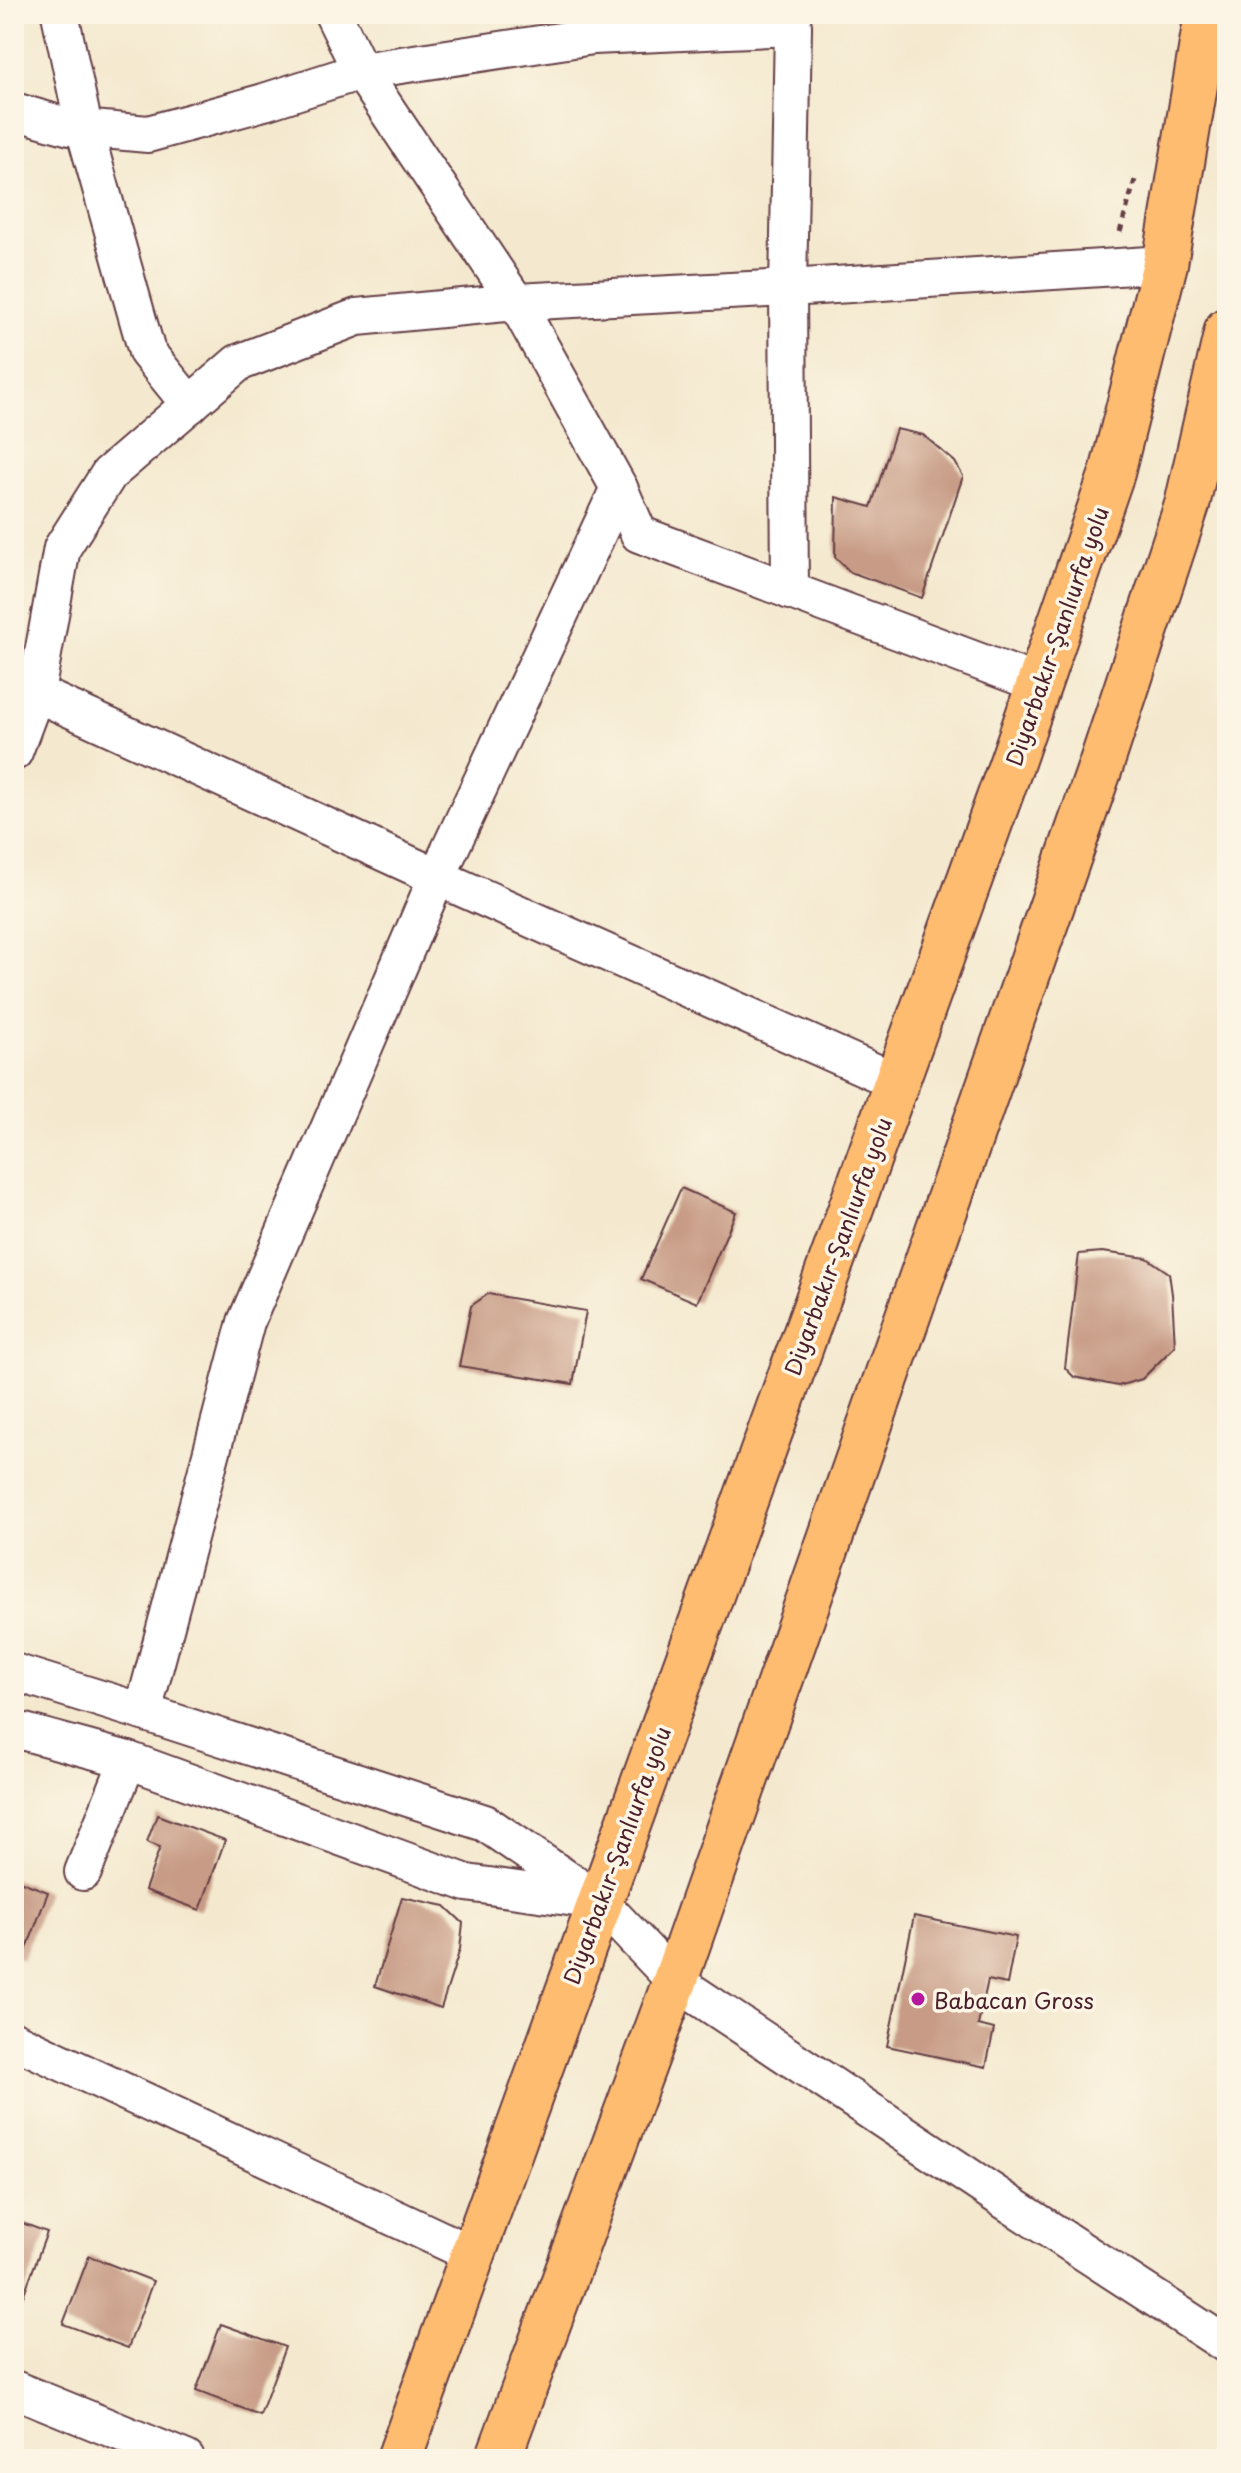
<svg xmlns="http://www.w3.org/2000/svg" width="1241" height="2473" font-family="'Playpen Sans',sans-serif">
<style>
.building{fill:#c79b85}
.lines{fill:none;stroke-linecap:round;stroke-linejoin:round}
.minor-casing{stroke:#643d44;stroke-width:40}
.highway-casing{stroke:#643d44;stroke-width:48}
.path{stroke:#643d44;stroke-width:5;stroke-dasharray:6 6;stroke-linecap:butt}
.minor{stroke:#fff;stroke-width:36}
.highway{stroke:#febc70;stroke-width:44}
.poi-dot{fill:#b5179e;stroke:#fcf5e5;stroke-width:3}
.labels{text-anchor:middle;dominant-baseline:central;stroke-width:7;stroke-linejoin:round;paint-order:stroke}
.street-label{font-size:22px;fill:#4a1f2b;stroke:#fcf5e5}
.poi-label{font-size:22px;fill:#4a1f2b;stroke:#fcf5e5;text-anchor:start}
</style>
<rect width="100%" height="100%" fill="#fcf5e5"/>
<filter id="ink" filterUnits="userSpaceOnUse"><feTurbulence type="fractalNoise" baseFrequency=".0125" numOctaves="2"/><feDisplacementMap in="SourceGraphic" scale="16" xChannelSelector="R" yChannelSelector="G"/><feConvolveMatrix kernelMatrix="1 2 1 2 8 2 1 2 1" color-interpolation-filters="sRGB"/></filter>
<filter id="wash" filterUnits="userSpaceOnUse"><feTurbulence type="fractalNoise" baseFrequency=".006" numOctaves="4" result="noise"/><feDisplacementMap in="SourceGraphic" scale="32" xChannelSelector="R" yChannelSelector="G"/><feGaussianBlur stdDeviation="1.8" result="paint"/><feColorMatrix in="noise" values="0 0 0 0 0 0 0 0 0 0 0 0 0 0 0 0 0 1.4 0 .05"/><feComposite in="paint" operator="in"/></filter>
<g filter="url(#wash)">
<rect width="100%" height="100%" fill="#f4e9cf"/>
<g id="blocks">
<!-- building -->
<g class="building">
<polygon points="896,429 923,435 955,462 963,476 922,598 850,572 835,557 836,497 871,507"/>
<polygon points="681,1188 736,1212 697,1303 641,1279"/>
<polygon points="1102,1252 1147,1258 1169,1273 1172,1294 1175,1346 1142,1379 1118,1386 1074,1377 1065,1368 1079,1254"/>
<polygon points="488,1294 586,1311 573,1384 459,1366 471,1306"/>
<polygon points="157,1815 225,1840 200,1910 145,1890 160,1847 147,1842"/>
<polygon points="14,1879 48,1892 23,1959 14,1956"/>
<polygon points="402,1897 445,1906 463,1923 460,1949 441,2008 375,1986"/>
<polygon points="914,1916 1016,1937 1007,1984 988,1980 978,2025 994,2029 986,2067 887,2046"/>
<polygon points="14,2220 47,2232 22,2299 14,2296"/>
<polygon points="89,2256 153,2281 128,2348 63,2324"/>
<polygon points="221,2324 285,2347 260,2415 196,2391"/>
</g>
</g>
</g>
<g filter="url(#ink)">
<use href="#blocks" fill-opacity="0" stroke="#643d44" stroke-width="2"/>
<g class="lines">
<!-- minor casing -->
<g class="minor-casing">
<g id="minor">
<polyline points="60,14 84,128 147,352 190,405"/>
<polyline points="333,14 361,71 516,302 619,488 639,534 1039,684"/>
<polyline points="14,111 70,127 148,134 264,102 361,71 593,36 793,27"/>
<polyline points="790,591 788,288 793,27 791,14"/>
<polyline points="16,684 437,877 897,1082"/>
<polyline points="14,752 36,693 62,548 109,474 238,363 357,317 516,302 788,288 1165,264"/>
<polyline points="14,1672 143,1712 485,1823 599,1901 675,1981 1007,2202 1227,2345"/>
<polyline points="143,1712 246,1322 437,877 619,488"/>
<polyline points="14,1729 128,1760 467,1883 590,1900"/>
<polyline points="83,1872 128,1760"/>
<polyline points="14,2040 474,2255"/>
<polyline points="14,2389 186,2459"/>
</g>
</g>
<!-- highway casing -->
<g class="highway-casing">
<g id="highway">
<polyline points="399,2459 1011,765 1112,473 1165,264 1207,14"/>
<polyline points="498,2459 675,1981 1100,768 1187,505 1227,330"/>
</g>
</g>
<!-- path -->
<polyline class="path" points="1120,232 1135,180"/>
<!-- minor -->
<use href="#minor" class="minor"/>
<!-- highway -->
<use href="#highway" class="highway"/>
</g>
</g>
<!-- markers -->
<circle class="poi-dot" cx="918" cy="1999" r="8"/>
<g class="labels">
<!-- street labels -->
<g class="street-label">
<text transform="translate(1056 636) rotate(-71)">Diyarbakır-Şanlıurfa yolu</text>
<text transform="translate(837 1246) rotate(-70)">Diyarbakır-Şanlıurfa yolu</text>
<text transform="translate(616 1855) rotate(-70)">Diyarbakır-Şanlıurfa yolu</text>
</g>
<!-- poi labels -->
<g class="poi-label">
<text x="934" y="1999">Babacan Gross</text>
</g>
</g>
<!-- margin -->
<rect width="1241" height="2473" fill="none" stroke="#fcf5e5" stroke-width="48"/>
</svg>
